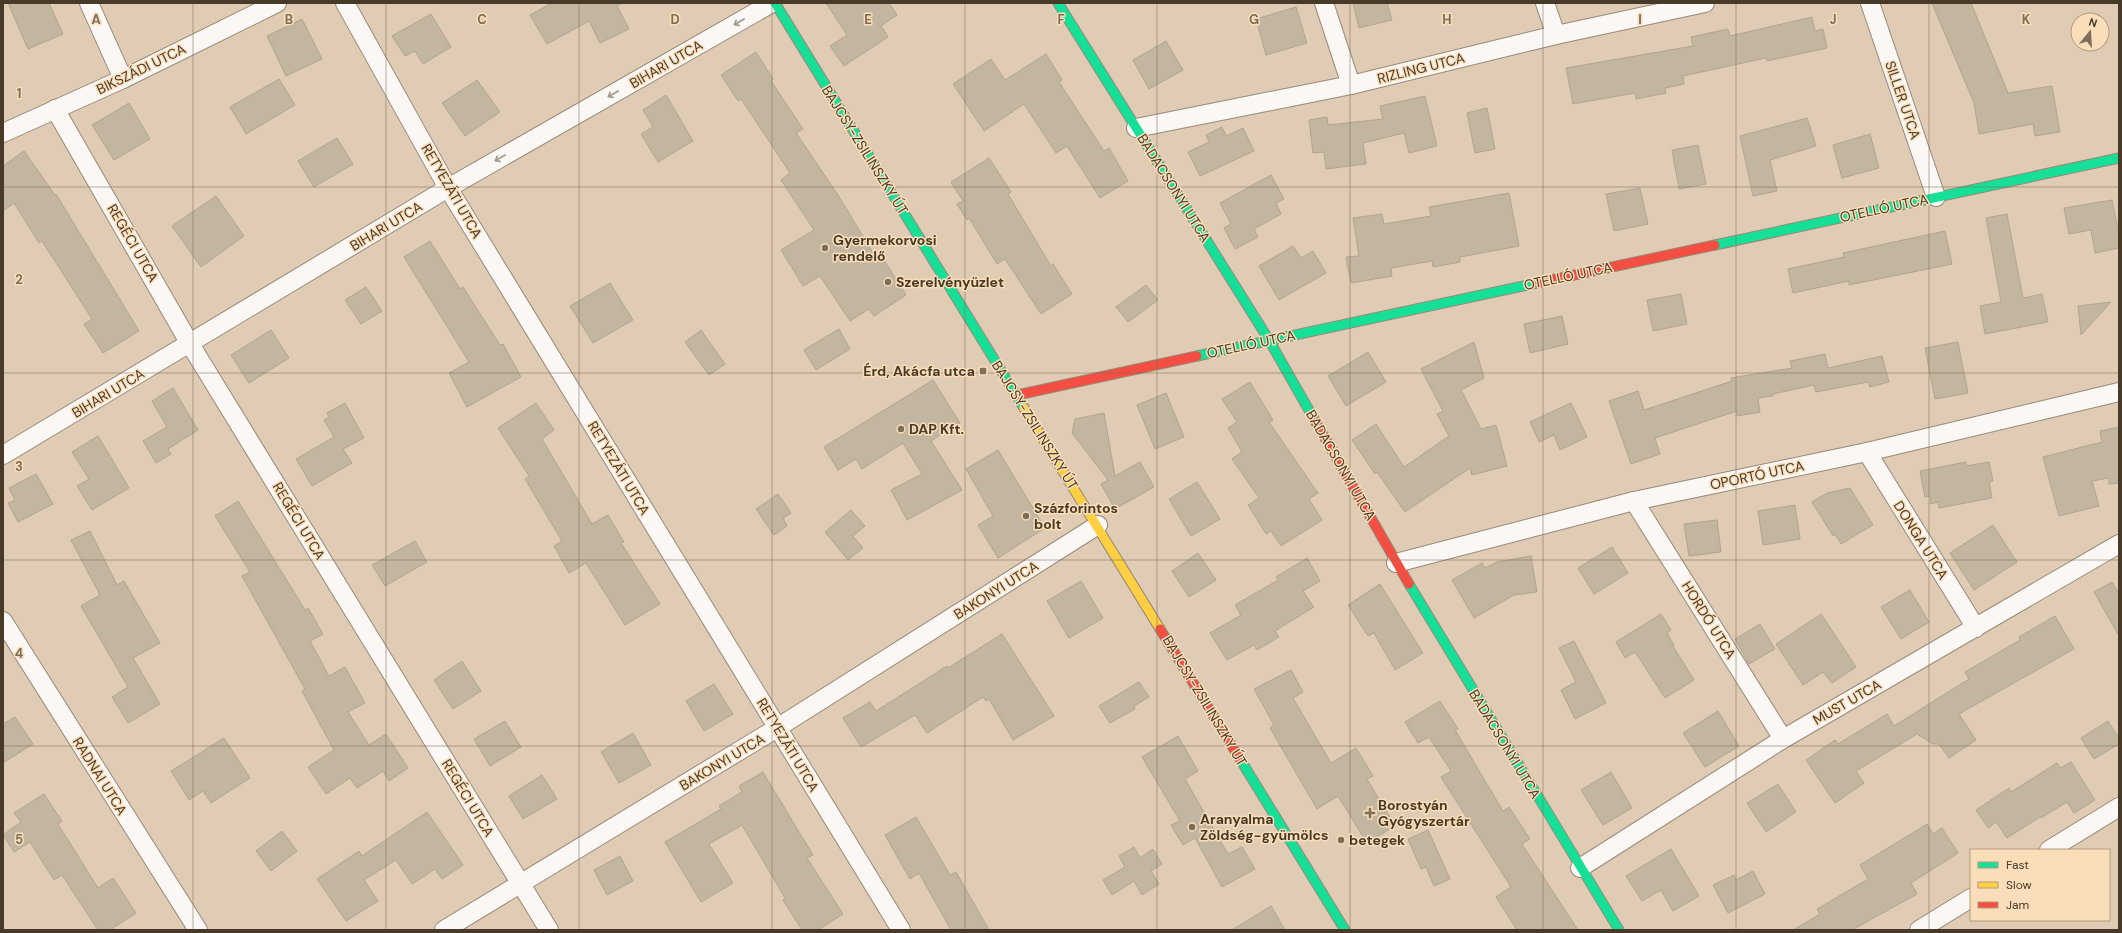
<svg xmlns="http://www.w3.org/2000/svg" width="2122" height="933" font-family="'DM Sans',sans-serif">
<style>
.building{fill:#c2b6a1;stroke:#b1a590}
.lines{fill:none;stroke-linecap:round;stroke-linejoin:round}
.street-casing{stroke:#988976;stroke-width:20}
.fast-casing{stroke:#988976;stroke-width:11}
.slow-casing{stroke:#988976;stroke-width:11}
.jam-casing{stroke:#988976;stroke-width:11}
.street{stroke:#faf7f4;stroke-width:18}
.fast{stroke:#16e098;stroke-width:9}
.slow{stroke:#ffcf43;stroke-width:9}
.jam{stroke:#f24e42;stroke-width:9}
.oneway{stroke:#a1988e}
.grid{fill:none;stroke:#7d6d59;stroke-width:1;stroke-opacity:0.55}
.poi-dot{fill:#7d6d59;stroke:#faddb9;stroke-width:1.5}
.labels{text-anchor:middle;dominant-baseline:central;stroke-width:3;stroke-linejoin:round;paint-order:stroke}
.street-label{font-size:14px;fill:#483a28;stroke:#faddb9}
.poi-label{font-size:14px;font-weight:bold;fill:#483a28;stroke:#faddb9;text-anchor:start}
.grid-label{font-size:13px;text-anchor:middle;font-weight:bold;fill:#7d6d59;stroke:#faddb9;stroke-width:3;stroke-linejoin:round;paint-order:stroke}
</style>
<rect width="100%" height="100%" fill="#e0ccb4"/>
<!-- building -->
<g class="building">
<polygon points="8,3 49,3 63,34 28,49"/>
<polygon points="552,3 622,3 617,6 629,29 600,43 589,21 547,44 530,15"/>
<polygon points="826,3 889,3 897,15 881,26 888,37 844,66 830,46 847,35"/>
<polygon points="1353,3 1387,3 1392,20 1359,28"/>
<polygon points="1932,3 1971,3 2008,93 2052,86 2060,132 2035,136 2033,124 1979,134 1974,103"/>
<polygon points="1296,7 1307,43 1266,55 1256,19"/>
<polygon points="431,14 451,47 423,64 415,51 405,56 392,36"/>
<polygon points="1812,17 1815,31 1823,29 1827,48 1767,61 1766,58 1683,76 1684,84 1665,88 1666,93 1636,99 1635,93 1573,104 1566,68 1693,46 1691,37 1728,29 1730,36"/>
<polygon points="302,19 322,59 286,76 267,36"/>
<polygon points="1166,41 1183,70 1149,89 1133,60"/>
<polygon points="756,52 773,79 771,81 803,129 796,133 838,195 879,263 884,260 906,295 874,316 869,309 850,321 820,276 803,286 781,250 814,230 781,180 790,173 741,99 738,101 721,75"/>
<polygon points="1046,54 1062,80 1059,82 1104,151 1109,148 1128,181 1100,198 1067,146 1056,153 1024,104 984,131 953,84 991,59 1005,80"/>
<polygon points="279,79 295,105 246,134 230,107"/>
<polygon points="477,80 500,112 465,136 442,103"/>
<polygon points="666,95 693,141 658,162 641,134 653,127 643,110"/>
<polygon points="1425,96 1437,146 1409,153 1404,133 1363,143 1366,164 1326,169 1324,152 1313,153 1309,120 1327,117 1328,125 1383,119 1380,106"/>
<polygon points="129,103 150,139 114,160 92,125"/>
<polygon points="1487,108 1495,149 1475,153 1467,113"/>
<polygon points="1807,118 1816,146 1770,160 1777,191 1753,196 1740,136"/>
<polygon points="1222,127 1226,136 1243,128 1254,151 1200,176 1188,152 1209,142 1206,135"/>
<polygon points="1870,134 1879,168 1842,178 1833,145"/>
<polygon points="337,138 353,164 314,187 298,161"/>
<polygon points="1698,145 1706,184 1679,189 1672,150"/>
<polygon points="24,151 55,195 56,194 139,331 103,353 84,324 92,319 42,241 39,243 14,203 3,211 3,166"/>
<polygon points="989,158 1011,192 1008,194 1051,266 1053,264 1072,294 1041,314 1005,259 997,264 969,218 967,220 957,204 963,201 951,182"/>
<polygon points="1271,175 1284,199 1276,203 1281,214 1254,229 1258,237 1235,249 1224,228 1231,224 1220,203"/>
<polygon points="1640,188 1648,224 1614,231 1606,194"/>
<polygon points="1509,193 1519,246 1460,257 1460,262 1433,267 1432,261 1391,268 1392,276 1351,283 1346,257 1359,256 1353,218 1382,214 1384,224 1431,216 1429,207"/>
<polygon points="216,196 244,236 201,267 172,226"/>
<polygon points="2112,200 2119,235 2119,248 2095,253 2091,230 2069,234 2064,208"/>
<polygon points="2007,214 2023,298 2042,294 2048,322 1985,334 1980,306 2001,302 1986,218"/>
<polygon points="1945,231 1952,264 1849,285 1849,281 1793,293 1788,269 1844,257 1843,253"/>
<polygon points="430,241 460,289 463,287 500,345 503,344 521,377 467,407 449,373 469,362 404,257"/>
<polygon points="1293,246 1301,258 1313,251 1326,273 1279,300 1259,266"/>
<polygon points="610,283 633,320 593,343 570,306"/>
<polygon points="1146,285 1158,300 1128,322 1116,307"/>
<polygon points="366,287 382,311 361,324 345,300"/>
<polygon points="1681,294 1687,324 1653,331 1647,300"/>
<polygon points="2111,302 2081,335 2078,306"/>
<polygon points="1562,316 1568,344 1530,353 1524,324"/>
<polygon points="839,329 850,349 816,370 804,350"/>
<polygon points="271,330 289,358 249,383 231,355"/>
<polygon points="701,330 725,364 709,375 685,342"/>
<polygon points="1474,342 1484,378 1461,390 1481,429 1496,425 1507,466 1472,475 1470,468 1405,512 1377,472 1375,474 1352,440 1376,424 1404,467 1449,436 1437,414 1443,411 1421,369"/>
<polygon points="1958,342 1968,393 1935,399 1925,348"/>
<polygon points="1368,352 1386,382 1346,406 1328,376"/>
<polygon points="1825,354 1828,368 1882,356 1889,382 1870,387 1868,382 1816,392 1814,385 1773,394 1773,396 1758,398 1760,412 1737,416 1737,411 1655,438 1660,454 1631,464 1609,401 1638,391 1644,410 1732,381 1731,378 1792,368 1790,361"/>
<polygon points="933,380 960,423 931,441 962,490 907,520 891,490 922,474 903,443 862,469 856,459 838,470 824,447"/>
<polygon points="1250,382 1273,420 1269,422 1318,493 1309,499 1322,520 1281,546 1271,531 1266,534 1248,505 1259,498 1232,459 1242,452 1228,428 1237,422 1222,399"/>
<polygon points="173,388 198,430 168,449 171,454 156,463 143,441 167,427 152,401"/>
<polygon points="1166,393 1184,437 1155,449 1137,405"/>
<polygon points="345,403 364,438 343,449 352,463 312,486 296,459 334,437 324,420 329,417 327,413"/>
<polygon points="536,403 554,430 542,439 592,524 608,515 624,542 621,543 660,604 625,625 586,563 569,573 554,546 562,541 525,479 529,476 498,428"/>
<polygon points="1571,403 1587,437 1560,450 1554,435 1539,442 1530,422"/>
<polygon points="1104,413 1115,476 1140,462 1154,487 1115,509 1101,484 1108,480 1072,433 1075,419"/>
<polygon points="2119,427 2119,483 2109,484 2109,478 2092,481 2099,506 2059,516 2043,457 2102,442 2100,431"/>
<polygon points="98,436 129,488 92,510 77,486 89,479 72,452"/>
<polygon points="998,450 1045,528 998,558 978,525 993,516 966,469"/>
<polygon points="1966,462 1966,466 1989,462 1993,481 1989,482 1992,498 1939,508 1938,502 1931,504 1930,496 1925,497 1920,471"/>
<polygon points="36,474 53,504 18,522 8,503 15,500 9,488"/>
<polygon points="1197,482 1220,519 1191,536 1169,499"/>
<polygon points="1850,488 1873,525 1841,544 1835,534 1833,536 1812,502 1827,493"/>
<polygon points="778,494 791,513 783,518 787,526 774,535 756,509"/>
<polygon points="238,501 305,610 308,608 323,634 310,641 329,676 345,667 365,703 348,712 369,745 386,734 408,768 389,781 383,771 357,788 350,778 326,794 308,767 334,750 302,691 305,689 242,576 250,572 215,516"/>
<polygon points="1795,505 1800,539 1763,545 1758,511"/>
<polygon points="851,510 865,526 853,536 863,548 848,560 825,532"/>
<polygon points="1717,520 1721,552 1689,556 1684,524"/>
<polygon points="1993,525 2017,562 1974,590 1950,553"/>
<polygon points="90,531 117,585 124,581 160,643 133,658 160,704 128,723 112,697 128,687 81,606 100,595 71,540"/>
<polygon points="415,541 427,562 385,586 372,565"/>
<polygon points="1612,547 1628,573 1594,594 1578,568"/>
<polygon points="1198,553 1216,580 1189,597 1172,571"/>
<polygon points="1531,556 1537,592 1514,595 1474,618 1452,580 1482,563 1485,568 1497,562"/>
<polygon points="1307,558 1320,581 1303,591 1314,607 1275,631 1279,637 1257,650 1254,645 1227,660 1210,633 1241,615 1235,605 1278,580 1276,577"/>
<polygon points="1081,581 1103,618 1069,638 1047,601"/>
<polygon points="2112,582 2119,594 2119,636 2094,592"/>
<polygon points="1380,584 1423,653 1395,670 1374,633 1368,636 1348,605"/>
<polygon points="1910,590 1929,622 1901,639 1881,607"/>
<polygon points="1661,614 1671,630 1667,633 1674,645 1673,646 1694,680 1665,698 1635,652 1625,658 1616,642"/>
<polygon points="1821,614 1856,667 1832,683 1823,672 1803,685 1776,644"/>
<polygon points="2055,616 2074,649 1959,714 1976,740 1949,758 1939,744 1933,744 1917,734 1856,771 1864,783 1835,803 1806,760 1835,740 1838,744 1887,714 1894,726 1969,679 1965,672 2020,640 2019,637"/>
<polygon points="1760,624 1775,649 1749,664 1735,639"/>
<polygon points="1002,634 1054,716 1013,740 989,699 986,701 983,697 927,733 915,715 861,747 843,718 870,702 876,711 947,666 948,668"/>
<polygon points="1574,641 1606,703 1575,719 1561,690 1576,682 1559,648"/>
<polygon points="462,661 481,691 453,709 434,680"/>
<polygon points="1291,670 1303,692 1293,698 1331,763 1356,748 1373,776 1367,779 1395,826 1367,843 1338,796 1317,809 1270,728 1274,725 1254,689"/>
<polygon points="1139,682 1149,697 1134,706 1135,709 1110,723 1099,706"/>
<polygon points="714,684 733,714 704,731 686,701"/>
<polygon points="1440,701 1458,729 1455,730 1503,811 1509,807 1530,839 1522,844 1578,930 1517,930 1496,897 1511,887 1441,777 1451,771 1429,737 1418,743 1405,722"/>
<polygon points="1718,711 1739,746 1705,767 1683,733"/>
<polygon points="15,717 33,744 3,763 3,724"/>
<polygon points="505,721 521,747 490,766 474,739"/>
<polygon points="2108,721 2119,738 2119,744 2094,759 2081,738"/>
<polygon points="633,733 651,765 619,783 601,752"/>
<polygon points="1178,736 1198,771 1185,779 1228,854 1242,847 1255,869 1222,887 1195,838 1183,845 1171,825 1180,821 1142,757"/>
<polygon points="224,738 250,778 211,803 203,791 189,800 171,771"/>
<polygon points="2071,762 2095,800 2074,813 2067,802 2041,818 2040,817 2007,838 1996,822 1988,828 1976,810 2009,788 2011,792 2057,763 2060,768"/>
<polygon points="763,772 813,855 807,858 843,914 818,930 802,930 783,900 785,898 742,825 709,844 733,883 701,902 665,842 721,809 719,806 742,792 739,786"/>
<polygon points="1611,772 1632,808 1603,825 1581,790"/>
<polygon points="542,775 557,799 523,819 509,796"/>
<polygon points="1778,784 1796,812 1766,832 1747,803"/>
<polygon points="44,794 62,821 58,824 98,888 113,878 136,913 110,930 98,930 62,875 54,880 30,842 14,852 3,835 21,822 14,813"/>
<polygon points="427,812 463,865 442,879 435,869 412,884 396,860 364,880 378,901 346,921 317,879 359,851 362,856"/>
<polygon points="916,817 950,875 956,872 989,930 951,930 919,873 910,879 885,835"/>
<polygon points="1927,824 1933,834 1942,828 1958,853 1911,883 1917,894 1852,930 1793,930 1820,914 1817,909 1868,879 1860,865"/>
<polygon points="1428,830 1450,879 1434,886 1426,867 1421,869 1408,839"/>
<polygon points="282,831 297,851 271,871 256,851"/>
<polygon points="1134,847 1140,858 1153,849 1162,864 1151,871 1159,884 1142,895 1134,881 1112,895 1103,880 1125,867 1119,856"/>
<polygon points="1671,849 1699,896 1673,911 1661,890 1642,901 1626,876"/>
<polygon points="620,856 633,881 607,895 594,870"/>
<polygon points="1753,871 1765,894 1728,913 1713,885 1734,875 1736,880"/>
<polygon points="1271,906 1285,930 1232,930"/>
</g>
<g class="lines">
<!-- street casing -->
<g class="street-casing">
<g id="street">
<polyline points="89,3 123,79"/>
<polyline points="345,3 448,188 901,930"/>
<polyline points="1324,3 1351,85"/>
<polyline points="1545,3 1556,35"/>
<polyline points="1870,3 1936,197"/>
<polyline points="55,109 190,344 549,930"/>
<polyline points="1136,128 1351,85 1556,35 1705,3"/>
<polyline points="3,133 123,79 277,3"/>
<polyline points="1867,452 1976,628"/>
<polyline points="3,455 448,188 772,3"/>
<polyline points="1634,501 1783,739"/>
<polyline points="1396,563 1634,501 1867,452 2119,392"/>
<polyline points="3,621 198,930"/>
<polyline points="2049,850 2119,807"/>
<polyline points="1580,868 1783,739 2119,544"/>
<polyline points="444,930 777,728 1098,525"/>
<polyline points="1919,930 1971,898"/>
</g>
</g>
<!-- fast casing -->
<g class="fast-casing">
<g id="fast">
<polyline points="775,3 1024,408"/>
<polyline points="1058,3 1269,340 1314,419"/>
<polyline points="1715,245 2119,158"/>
<polyline points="1197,356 1537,283"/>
<polyline points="1409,584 1619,930"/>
<polyline points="1240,759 1345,930"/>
</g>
</g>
<!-- slow casing -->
<g class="slow-casing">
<polyline id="slow" points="1024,408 1160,629"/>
</g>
<!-- jam casing -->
<g class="jam-casing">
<g id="jam">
<polyline points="1537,283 1715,245"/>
<polyline points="1017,395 1197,356"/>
<polyline points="1314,419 1409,584"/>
<polyline points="1160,629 1240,759"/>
</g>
</g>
<!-- street -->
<use href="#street" class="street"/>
<!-- fast -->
<use href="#fast" class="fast"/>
<!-- slow -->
<use href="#slow" class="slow"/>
<!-- jam -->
<use href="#jam" class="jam"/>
</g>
<!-- one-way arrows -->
<defs><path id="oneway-shaft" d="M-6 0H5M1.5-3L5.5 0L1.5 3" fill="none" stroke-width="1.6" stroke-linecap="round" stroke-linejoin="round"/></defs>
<g class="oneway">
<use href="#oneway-shaft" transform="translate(739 22) rotate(150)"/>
<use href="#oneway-shaft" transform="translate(613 94) rotate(150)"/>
<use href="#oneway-shaft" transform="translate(500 158) rotate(150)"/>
</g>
<!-- grid -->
<path class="grid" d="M193,3v927M386,3v927M579,3v927M772,3v927M965,3v927M1157,3v927M1350,3v927M1543,3v927M1736,3v927M1929,3v927M3,187h2116M3,373h2116M3,560h2116M3,746h2116"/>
<!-- markers -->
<g class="poi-dot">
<circle cx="825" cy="248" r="4"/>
<circle cx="888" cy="282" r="4"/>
<rect x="979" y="367" width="8" height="8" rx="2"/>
<circle cx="901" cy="429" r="4"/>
<circle cx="1026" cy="516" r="4"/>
<path d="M1368 807h4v4h4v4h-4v4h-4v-4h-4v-4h4z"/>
<circle cx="1192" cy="827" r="4"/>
<circle cx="1341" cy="840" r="4"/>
</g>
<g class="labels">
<!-- street labels -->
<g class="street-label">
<text transform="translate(666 64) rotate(-30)">BIHARI UTCA</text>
<text transform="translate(1421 68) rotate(-14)">RIZLING UTCA</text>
<text transform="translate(141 69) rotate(-26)">BIKSZÁDI UTCA</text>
<text transform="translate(1903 100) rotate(71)">SILLER UTCA</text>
<text transform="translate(865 150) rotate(58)">BAJCSY-ZSILINSZKY ÚT</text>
<text transform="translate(1174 188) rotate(58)">BADACSONYI UTCA</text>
<text transform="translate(452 191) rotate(60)">RETYEZÁTI UTCA</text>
<text transform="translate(1884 208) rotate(-12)">OTELLÓ UTCA</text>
<text transform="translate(386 226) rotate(-31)">BIHARI UTCA</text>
<text transform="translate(133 243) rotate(60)">REGÉCI UTCA</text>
<text transform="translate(1568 276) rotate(-12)">OTELLÓ UTCA</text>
<text transform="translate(1251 344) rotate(-12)">OTELLÓ UTCA</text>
<text transform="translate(108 393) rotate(-31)">BIHARI UTCA</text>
<text transform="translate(1035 425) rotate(58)">BAJCSY-ZSILINSZKY ÚT</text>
<text transform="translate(1341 465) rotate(60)">BADACSONYI UTCA</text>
<text transform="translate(619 468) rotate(59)">RETYEZÁTI UTCA</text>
<text transform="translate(1757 475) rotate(-12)">OPORTÓ UTCA</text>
<text transform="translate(299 521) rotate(59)">REGÉCI UTCA</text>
<text transform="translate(1921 540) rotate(58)">DONGA UTCA</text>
<text transform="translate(996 590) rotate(-32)">BAKONYI UTCA</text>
<text transform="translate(1709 620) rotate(58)">HORDÓ UTCA</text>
<text transform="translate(1205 701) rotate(59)">BAJCSY-ZSILINSZKY ÚT</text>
<text transform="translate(1847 702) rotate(-30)">MUST UTCA</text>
<text transform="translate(1505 744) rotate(59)">BADACSONYI UTCA</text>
<text transform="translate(788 745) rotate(59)">RETYEZÁTI UTCA</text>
<text transform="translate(722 762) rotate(-31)">BAKONYI UTCA</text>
<text transform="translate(100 776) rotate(58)">RADNAI UTCA</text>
<text transform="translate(468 798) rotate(59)">REGÉCI UTCA</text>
</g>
<!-- poi labels -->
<g class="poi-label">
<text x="833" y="240">Gyermekorvosi<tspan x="833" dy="16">rendelő</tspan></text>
<text x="896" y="282">Szerelvényüzlet</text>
<text x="975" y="371" text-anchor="end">Érd, Akácfa utca</text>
<text x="909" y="429">DAP Kft.</text>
<text x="1034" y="508">Százforintos<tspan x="1034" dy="16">bolt</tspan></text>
<text x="1378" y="805">Borostyán<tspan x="1378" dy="16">Gyógyszertár</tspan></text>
<text x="1200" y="819">Aranyalma<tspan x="1200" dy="16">Zöldség-gyümölcs</tspan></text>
<text x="1349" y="840">betegek</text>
</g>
</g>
<g class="grid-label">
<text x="96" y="24">A</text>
<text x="289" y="24">B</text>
<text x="482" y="24">C</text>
<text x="675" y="24">D</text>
<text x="868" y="24">E</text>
<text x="1061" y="24">F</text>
<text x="1254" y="24">G</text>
<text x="1447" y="24">H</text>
<text x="1640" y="24">I</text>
<text x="1833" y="24">J</text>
<text x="2026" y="24">K</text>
<text x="19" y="98">1</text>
<text x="19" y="284">2</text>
<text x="19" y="471">3</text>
<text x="19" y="658">4</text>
<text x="19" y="844">5</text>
</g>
<!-- border -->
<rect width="2122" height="933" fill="none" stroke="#483a28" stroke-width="8"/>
<!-- legend -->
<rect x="1970" y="849" width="140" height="72" fill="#faddb9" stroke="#b39c7f"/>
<rect x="1978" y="862" width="20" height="6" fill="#16e098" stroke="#b39c7f"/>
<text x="2006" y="869" font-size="12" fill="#483a28">Fast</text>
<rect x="1978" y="882" width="20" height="6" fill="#ffcf43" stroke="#b39c7f"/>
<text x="2006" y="889" font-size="12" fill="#483a28">Slow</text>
<rect x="1978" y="902" width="20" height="6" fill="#f24e42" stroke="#b39c7f"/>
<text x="2006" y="909" font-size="12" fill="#483a28">Jam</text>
<!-- north arrow -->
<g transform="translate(2090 32) rotate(18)"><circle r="19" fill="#faddb9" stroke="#b39c7f"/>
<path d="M0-3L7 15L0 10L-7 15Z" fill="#7d6d59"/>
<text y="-6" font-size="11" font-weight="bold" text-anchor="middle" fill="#483a28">N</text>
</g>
</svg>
